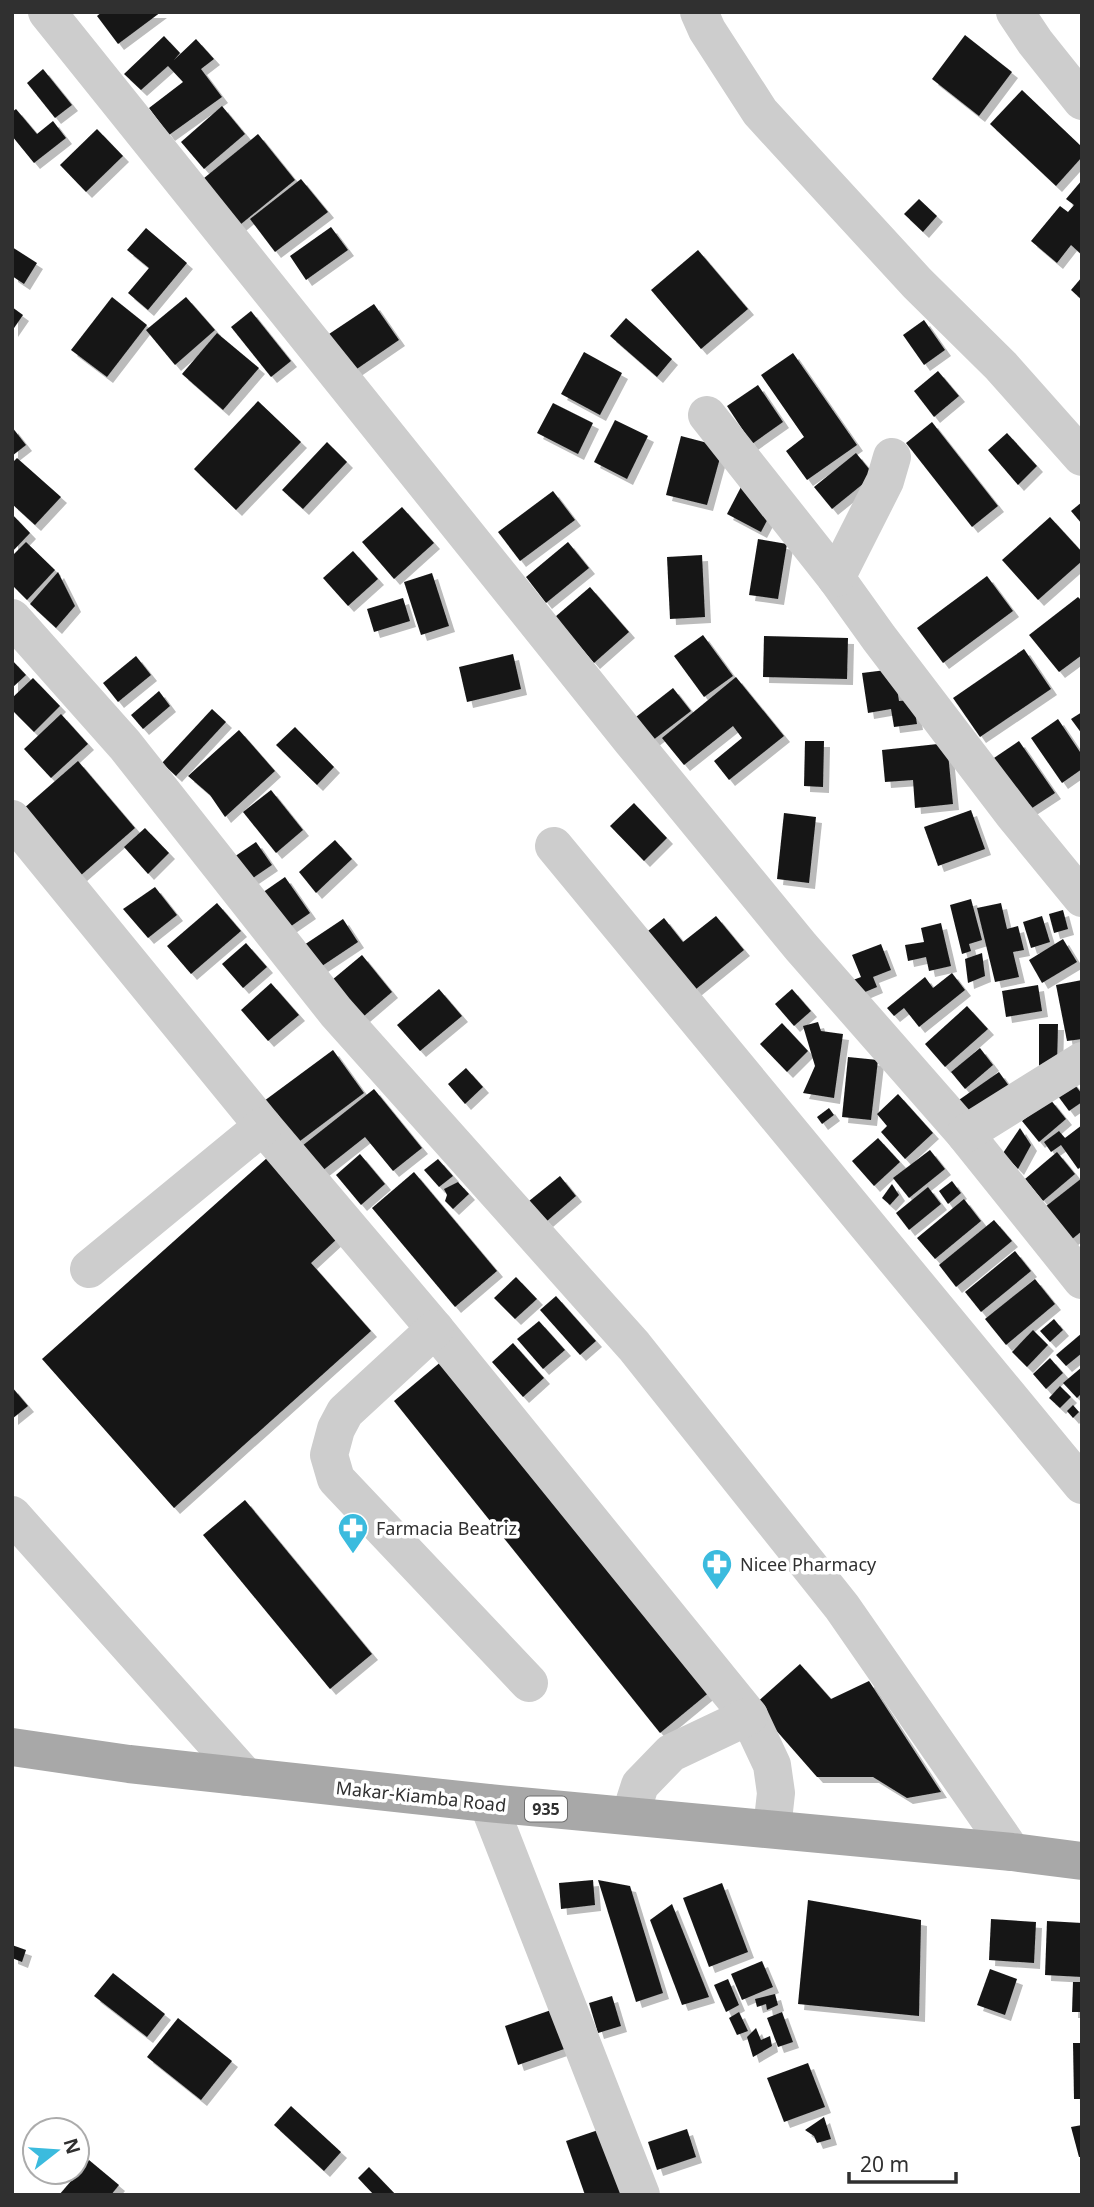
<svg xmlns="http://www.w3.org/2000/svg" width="1094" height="2207" font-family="'Noto Sans',sans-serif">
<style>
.building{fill:#171717;filter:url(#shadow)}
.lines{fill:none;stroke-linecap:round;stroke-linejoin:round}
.minor{stroke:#cdcdcd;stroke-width:38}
.major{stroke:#a8a8a8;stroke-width:38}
.labels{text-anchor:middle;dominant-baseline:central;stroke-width:7;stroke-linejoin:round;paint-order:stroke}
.shield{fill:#fff;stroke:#6e6e6e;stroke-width:2}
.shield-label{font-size:16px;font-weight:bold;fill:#303030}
.poi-label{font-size:18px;fill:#303030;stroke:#fff;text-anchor:start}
.street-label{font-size:18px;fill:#303030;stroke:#fff}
</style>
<defs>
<filter id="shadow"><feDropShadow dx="6" dy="6" stdDeviation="0" flood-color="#0004"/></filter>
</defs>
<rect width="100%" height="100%" fill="#fff"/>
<!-- building -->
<g class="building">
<polygon points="102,12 161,12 118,44 97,16"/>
<polygon points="965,35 1012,72 979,116 932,79"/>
<polygon points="164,36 180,53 174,60 196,39 214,59 201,69 222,97 169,135 149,108 183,82 168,66 141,90 124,74"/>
<polygon points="43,69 72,105 55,118 27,83"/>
<polygon points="1022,90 1082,147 1082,157 1056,186 990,124"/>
<polygon points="222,106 245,134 204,169 181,142"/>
<polygon points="16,109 37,134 53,121 66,138 34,163 12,136 12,112"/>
<polygon points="97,129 123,156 86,192 60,165"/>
<polygon points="258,134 295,180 235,229 198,183"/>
<polygon points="301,179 328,212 275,252 250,219"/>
<polygon points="1082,180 1082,255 1071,245 1057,263 1031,241 1060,206 1068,212 1074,205 1066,199"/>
<polygon points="919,199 937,216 923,232 904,214"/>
<polygon points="331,227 348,250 306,280 290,256"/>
<polygon points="146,228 187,263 148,310 128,293 149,268 127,250"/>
<polygon points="12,247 37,263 24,284 12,276"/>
<polygon points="698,250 748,309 701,349 651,290"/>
<polygon points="1082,277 1082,300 1071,290"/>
<polygon points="112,297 147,325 107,377 71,350"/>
<polygon points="186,297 215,330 175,365 146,330"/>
<polygon points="374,304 399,340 348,375 323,338"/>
<polygon points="12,307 23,315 12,331"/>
<polygon points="251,311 291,361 271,377 231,327"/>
<polygon points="626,318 672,359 657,377 610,336"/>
<polygon points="924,320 945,350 924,365 903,335"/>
<polygon points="217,333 259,368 223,410 182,374"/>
<polygon points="584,352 622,373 600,415 561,394"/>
<polygon points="793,353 857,445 807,480 786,451 804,437 761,375"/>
<polygon points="938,371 959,396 934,417 914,391"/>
<polygon points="758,385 783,422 752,444 727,406"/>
<polygon points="258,401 301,442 236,510 194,469"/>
<polygon points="553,403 593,423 578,454 537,433"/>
<polygon points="615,420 648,436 627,479 594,462"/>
<polygon points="932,422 998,506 972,527 906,443"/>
<polygon points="12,427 26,445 12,456"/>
<polygon points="1007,433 1037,466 1018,485 988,450"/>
<polygon points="681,436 723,447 707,505 666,495"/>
<polygon points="327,442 347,462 303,509 282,490"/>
<polygon points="856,453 874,475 832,509 814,487"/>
<polygon points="17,458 61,497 35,525 12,504 12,463"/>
<polygon points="742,485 772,511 761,532 727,514"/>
<polygon points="553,491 575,520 520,561 498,532"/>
<polygon points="1082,502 1082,524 1071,511"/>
<polygon points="402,507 434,543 394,579 362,542"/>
<polygon points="12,514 30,533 12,552"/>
<polygon points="1050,517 1082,552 1082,561 1038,600 1002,560"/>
<polygon points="758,539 787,544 778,599 749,595"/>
<polygon points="26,542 55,570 27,600 12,585 12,556"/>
<polygon points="568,542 589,568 546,603 526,577"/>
<polygon points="353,551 378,579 348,606 323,578"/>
<polygon points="702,555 705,617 670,619 667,557"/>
<polygon points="58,572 75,606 56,628 30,604"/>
<polygon points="432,573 449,626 421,635 404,582"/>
<polygon points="987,576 1013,611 943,663 917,628"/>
<polygon points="590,587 629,632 594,663 555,617"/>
<polygon points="1078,597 1082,601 1082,655 1059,672 1029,635"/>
<polygon points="403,598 410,621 374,632 367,609"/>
<polygon points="703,635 733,676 704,697 674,656"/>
<polygon points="764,636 848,638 847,679 763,677"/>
<polygon points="1024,649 1051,689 980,737 953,698"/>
<polygon points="513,654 521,689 467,702 459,667"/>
<polygon points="136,656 151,675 118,702 103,683"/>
<polygon points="12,660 26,675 12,688"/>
<polygon points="894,669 899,701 913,700 917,724 894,727 891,709 868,713 862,673"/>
<polygon points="736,677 784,736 729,780 714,761 742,738 733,726 684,765 662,738"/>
<polygon points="33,678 60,706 34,732 12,710 12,698"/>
<polygon points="673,688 691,711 644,747 627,724"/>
<polygon points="159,691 170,706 143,729 131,715"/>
<polygon points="212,709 226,722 176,776 162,763"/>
<polygon points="1082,712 1082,734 1071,719"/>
<polygon points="61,714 88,744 51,778 24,749"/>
<polygon points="1058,719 1082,755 1082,769 1062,783 1031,738"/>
<polygon points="295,727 334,767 317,785 276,745"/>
<polygon points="239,730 275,771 225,817 210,795 188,776"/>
<polygon points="805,741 824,741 823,787 804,786"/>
<polygon points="1019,741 1055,793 1026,812 991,760"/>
<polygon points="947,743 953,804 915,808 913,780 885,782 882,750"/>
<polygon points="78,761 135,828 72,883 15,816"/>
<polygon points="271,790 303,830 276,853 243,812"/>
<polygon points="634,803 667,838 644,861 610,826"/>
<polygon points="971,810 985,849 938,866 924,827"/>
<polygon points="784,813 816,817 809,883 777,879"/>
<polygon points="145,828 169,853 148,874 124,847"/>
<polygon points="335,840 352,859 316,893 299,872"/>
<polygon points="256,842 272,865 247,882 231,859"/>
<polygon points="285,877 310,913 284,931 259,895"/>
<polygon points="155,887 177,915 148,938 123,909"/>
<polygon points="971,899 982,940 969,944 971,951 962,954 950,905"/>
<polygon points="217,903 241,931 191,974 167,946"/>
<polygon points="1001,903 1007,929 1018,926 1024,950 1013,952 1019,977 995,982 977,908"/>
<polygon points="1063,910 1068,929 1054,933 1049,914"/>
<polygon points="716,916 744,950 690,994 643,935 664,918 683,942"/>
<polygon points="1042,916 1050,942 1031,948 1023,922"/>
<polygon points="343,919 358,942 319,968 304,945"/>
<polygon points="941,923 951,966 929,971 926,957 908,961 905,945 924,942 921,928"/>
<polygon points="1063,939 1077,962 1042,983 1029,960"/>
<polygon points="246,943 267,967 243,988 222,964"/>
<polygon points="881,944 891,970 873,977 877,987 858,995 853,980 861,977 852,955"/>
<polygon points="982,953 985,976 968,983 965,959"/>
<polygon points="362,955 392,992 357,1022 326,985"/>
<polygon points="952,973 965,990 919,1027 904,1008 894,1016 887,1008 925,977 933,988"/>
<polygon points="1082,980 1082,1039 1067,1041 1056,985"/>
<polygon points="271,983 299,1015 268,1041 241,1010"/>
<polygon points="1038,985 1042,1011 1006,1017 1002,991"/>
<polygon points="439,989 462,1016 420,1051 397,1025"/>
<polygon points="792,989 811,1011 794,1026 775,1004"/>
<polygon points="967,1006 988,1029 945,1067 925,1044"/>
<polygon points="818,1022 821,1031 843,1034 834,1098 803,1093 815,1066 803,1026"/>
<polygon points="782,1023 808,1051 787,1072 760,1044"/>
<polygon points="1039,1024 1058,1024 1057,1066 1039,1066"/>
<polygon points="980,1048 993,1065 965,1089 951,1072"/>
<polygon points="333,1050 364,1093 296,1144 264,1101"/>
<polygon points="848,1057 878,1060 871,1120 842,1117"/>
<polygon points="466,1068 483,1087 465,1104 448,1084"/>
<polygon points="999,1072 1014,1093 971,1124 956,1102"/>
<polygon points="1071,1080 1082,1094 1082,1102 1069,1111 1055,1092"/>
<polygon points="374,1089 422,1148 393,1171 365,1137 322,1171 302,1146"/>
<polygon points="898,1094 933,1133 905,1159 881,1132 887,1126 877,1114"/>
<polygon points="1050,1099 1066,1119 1039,1142 1022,1121"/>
<polygon points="829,1108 834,1115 822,1124 817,1117"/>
<polygon points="1082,1125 1082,1166 1078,1169 1061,1145 1051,1152 1044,1142 1059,1131 1065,1138"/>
<polygon points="1020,1128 1031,1145 1018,1169 1003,1153"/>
<polygon points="878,1138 900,1162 874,1186 852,1161"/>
<polygon points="930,1150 945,1169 909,1198 893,1178"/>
<polygon points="1057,1152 1075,1174 1043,1201 1025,1179"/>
<polygon points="360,1154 385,1184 361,1205 336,1175"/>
<polygon points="267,1158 338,1238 311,1263 371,1331 174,1508 42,1359"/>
<polygon points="438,1159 453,1176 439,1187 424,1170"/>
<polygon points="414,1172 497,1271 455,1307 372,1208"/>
<polygon points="560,1176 576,1196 547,1221 529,1201"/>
<polygon points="1082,1178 1082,1231 1071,1240 1045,1207"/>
<polygon points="952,1181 961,1193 948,1204 939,1191"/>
<polygon points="458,1182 469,1194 453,1209 445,1201 447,1195 444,1189"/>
<polygon points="892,1184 899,1195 890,1205 882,1198"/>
<polygon points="928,1187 941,1204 909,1230 896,1213"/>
<polygon points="964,1199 981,1221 935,1259 917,1238"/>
<polygon points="994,1220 1012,1241 956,1287 939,1265"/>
<polygon points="1015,1251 1031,1271 981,1312 965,1292"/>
<polygon points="516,1277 537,1299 515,1319 494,1298"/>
<polygon points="1035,1279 1055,1304 1006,1345 985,1319"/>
<polygon points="556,1296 596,1341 580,1355 540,1310"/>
<polygon points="1054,1319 1063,1330 1050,1342 1040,1331"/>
<polygon points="539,1321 565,1350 543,1369 517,1339"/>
<polygon points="1033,1330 1048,1345 1027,1367 1012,1352"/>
<polygon points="1082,1333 1082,1353 1066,1366 1056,1355"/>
<polygon points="513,1343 544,1378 523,1397 492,1362"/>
<polygon points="449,1355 717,1686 660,1733 394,1401"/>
<polygon points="1050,1358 1063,1373 1046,1389 1033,1374"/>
<polygon points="1082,1367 1082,1393 1077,1398 1063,1383"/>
<polygon points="1060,1386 1071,1397 1060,1408 1049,1398"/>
<polygon points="12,1387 28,1406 12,1419"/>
<polygon points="1073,1405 1079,1412 1073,1418 1067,1411"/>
<polygon points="245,1500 372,1654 330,1689 203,1535"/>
<polygon points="800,1664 831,1699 869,1681 941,1792 907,1798 873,1777 817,1777 754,1705"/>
<polygon points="593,1880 595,1905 561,1909 559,1883"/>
<polygon points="598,1880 630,1886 663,1993 636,2002"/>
<polygon points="722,1883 748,1952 709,1967 683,1898"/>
<polygon points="808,1900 921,1920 919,2016 798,2004"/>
<polygon points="672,1904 709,1997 682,2005 650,1920"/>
<polygon points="991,1919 1036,1922 1034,1963 989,1960"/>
<polygon points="1047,1921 1082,1923 1082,1977 1045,1975"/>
<polygon points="12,1945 26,1950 22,1962 12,1958"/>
<polygon points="762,1961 773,1987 742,2000 731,1974"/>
<polygon points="990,1969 1017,1979 1005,2015 977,2005"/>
<polygon points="113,1973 165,2014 147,2037 94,1996"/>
<polygon points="728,1979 739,2005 726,2012 714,1985"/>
<polygon points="1073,1982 1082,1982 1082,2012 1072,2012"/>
<polygon points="775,1994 778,2005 767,2010 766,2004 757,2007 755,1999"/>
<polygon points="612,1996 621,2026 598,2033 589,2003"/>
<polygon points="554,2009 567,2048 518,2065 505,2026"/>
<polygon points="739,2012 748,2031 737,2035 729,2018"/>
<polygon points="782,2012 793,2042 778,2047 767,2018"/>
<polygon points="178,2018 232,2061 201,2100 147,2057"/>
<polygon points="756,2028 761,2040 770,2036 772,2046 753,2057 747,2037"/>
<polygon points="1073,2043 1082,2043 1082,2099 1074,2099"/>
<polygon points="808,2063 825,2107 784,2122 767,2078"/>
<polygon points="291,2106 341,2152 324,2171 274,2125"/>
<polygon points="824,2117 831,2139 817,2143 814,2136 805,2130"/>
<polygon points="1082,2125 1082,2157 1079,2157 1071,2127"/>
<polygon points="604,2128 628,2195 585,2195 566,2141"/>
<polygon points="687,2129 696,2157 657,2170 648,2142"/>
<polygon points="89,2160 119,2185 111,2195 59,2195"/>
<polygon points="369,2167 396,2195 374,2195 358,2178"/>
</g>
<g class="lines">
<!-- minor -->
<g class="minor">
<polyline points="47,12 632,741 801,947 965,1134 1082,1280"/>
<polyline points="699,12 707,30 760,112 917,283 1001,366 1082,457"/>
<polyline points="1015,12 1035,42 1082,101"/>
<polyline points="707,415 836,578 879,638 1014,815 1082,898"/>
<polyline points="836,578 885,481 892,457"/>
<polyline points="12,618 125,745 336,1012 634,1346 842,1607 1012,1852"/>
<polyline points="12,819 263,1126 435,1329 749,1716 772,1765 776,1793 772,1829"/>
<polyline points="554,846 1082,1485"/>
<polyline points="965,1134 1082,1061"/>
<polyline points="89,1269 263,1126"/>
<polyline points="435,1329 345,1412 336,1429 329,1455 336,1479 529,1683"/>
<polyline points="12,1515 246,1777"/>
<polyline points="488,1803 641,2195"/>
<polyline points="630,1816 640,1785 671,1753 749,1716"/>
</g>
<!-- major -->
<polyline class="major" points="12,1747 129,1764 488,1803 1012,1852 1082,1861"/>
</g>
<!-- icons -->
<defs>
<g id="pharmacy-pin" transform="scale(1.575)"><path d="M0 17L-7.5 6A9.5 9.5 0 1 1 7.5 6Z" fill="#3bbbde" stroke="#fff"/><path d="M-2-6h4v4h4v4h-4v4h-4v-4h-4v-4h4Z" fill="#fff"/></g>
</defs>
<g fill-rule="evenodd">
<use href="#pharmacy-pin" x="353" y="1528"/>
<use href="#pharmacy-pin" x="717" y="1564"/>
</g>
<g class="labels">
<!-- shield labels -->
<rect class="shield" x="525" y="1796.5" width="42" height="25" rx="5"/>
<g class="shield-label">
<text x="546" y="1809">935</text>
</g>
<!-- poi labels -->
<g class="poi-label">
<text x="376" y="1528">Farmacia Beatriz</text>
<text x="740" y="1564">Nicee Pharmacy</text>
</g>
<!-- street labels -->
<g class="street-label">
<text transform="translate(421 1796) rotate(6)">Makar-Kiamba Road</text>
</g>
</g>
<!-- border -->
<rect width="1094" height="2207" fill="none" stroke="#303030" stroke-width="28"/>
<!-- north arrow -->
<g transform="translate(56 2151) rotate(73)"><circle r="33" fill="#ffffff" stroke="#acacac" stroke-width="2"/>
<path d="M0-5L12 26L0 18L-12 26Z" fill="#3bbbde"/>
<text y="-10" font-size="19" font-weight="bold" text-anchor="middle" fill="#303030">N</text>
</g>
<!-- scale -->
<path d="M849 2172v10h107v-10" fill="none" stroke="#303030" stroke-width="3.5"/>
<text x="860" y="2172" font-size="21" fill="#303030" stroke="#ffffff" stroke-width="5" paint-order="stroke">20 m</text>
</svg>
